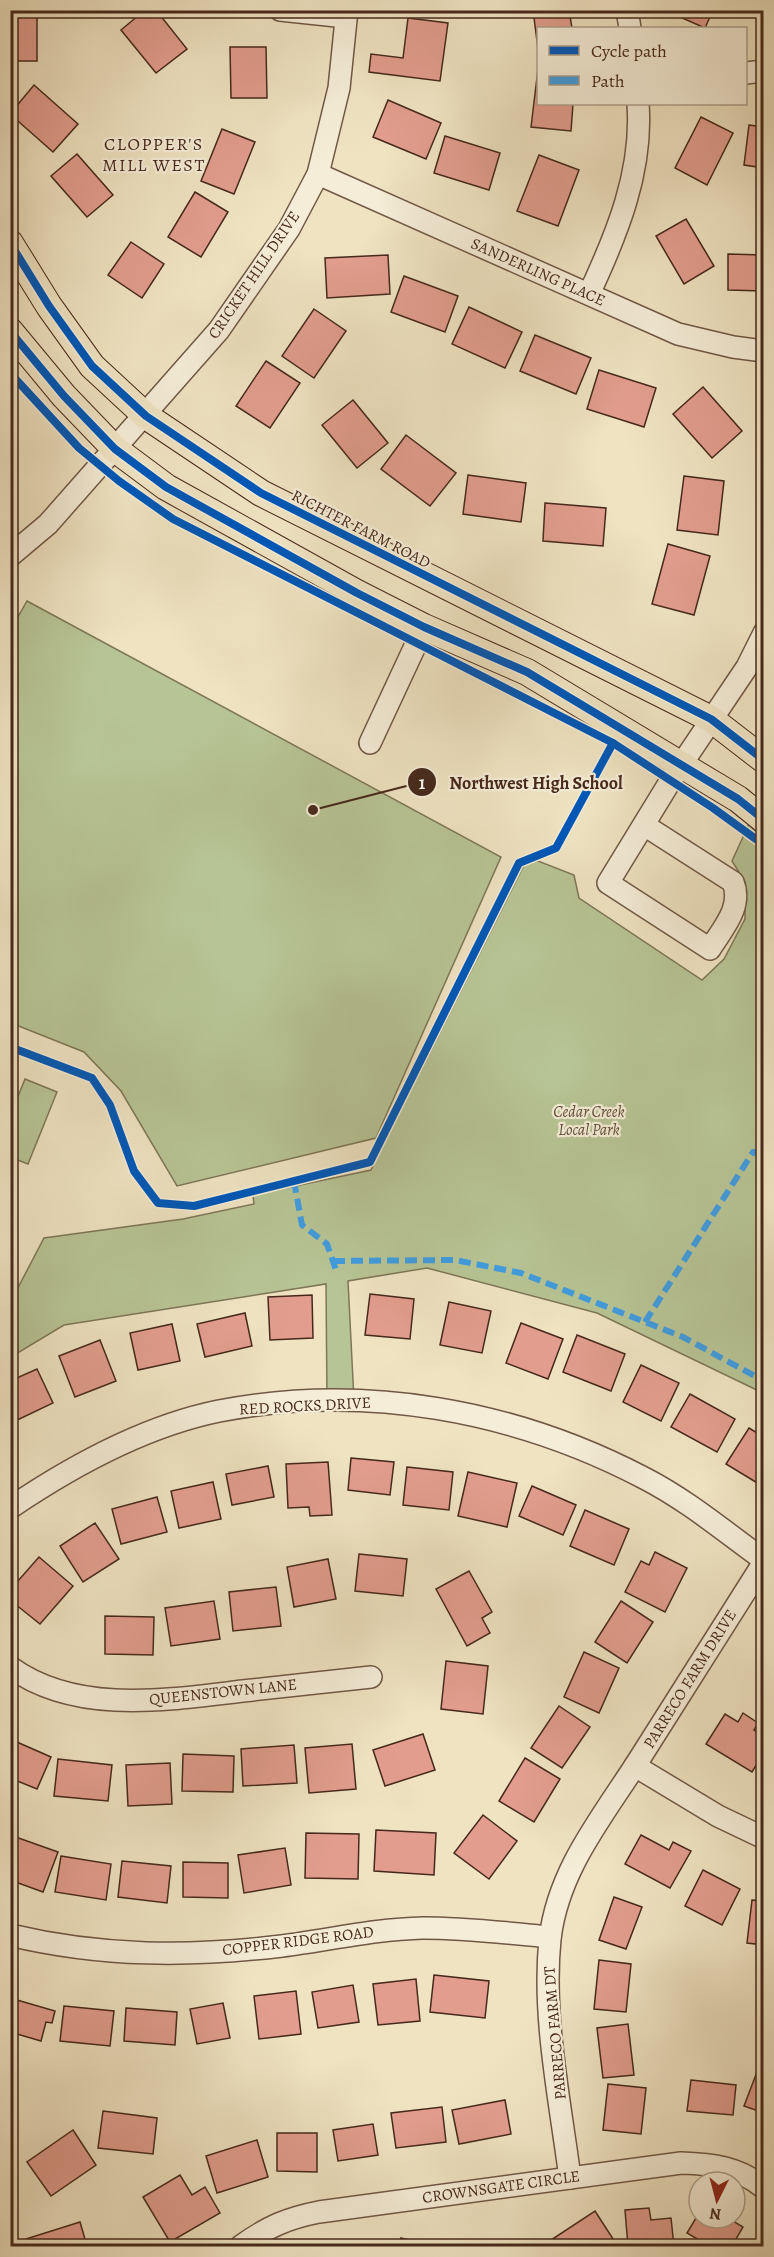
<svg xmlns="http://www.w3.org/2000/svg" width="774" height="2257" font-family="Alegreya,serif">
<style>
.green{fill:#b7c495;stroke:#7e7658;stroke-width:1.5}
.building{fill:#e29d8e;stroke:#46291b;stroke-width:1.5}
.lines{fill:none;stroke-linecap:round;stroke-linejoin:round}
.minor-casing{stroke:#705845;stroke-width:24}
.major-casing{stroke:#46291b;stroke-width:28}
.minor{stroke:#f5edd7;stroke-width:21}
.major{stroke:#efe3c2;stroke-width:26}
.quiet{stroke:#409cdf;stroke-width:6;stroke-dasharray:12 6;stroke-linecap:butt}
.cycleway-casing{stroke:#f5edd7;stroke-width:11}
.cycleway{stroke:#0057b8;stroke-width:8}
.labels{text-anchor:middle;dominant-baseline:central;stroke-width:4.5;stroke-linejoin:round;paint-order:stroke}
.street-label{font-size:16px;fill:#46291b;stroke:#f5edd7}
.park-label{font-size:16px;font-style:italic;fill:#62503a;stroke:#f5edd7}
.neighbourhood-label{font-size:18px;letter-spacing:1.5px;fill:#46291b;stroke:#f5edd7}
.leader{fill:none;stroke:#46291b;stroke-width:2}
.callout-dot{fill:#46291b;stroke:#f5edd7;stroke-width:2}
.mark-label{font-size:18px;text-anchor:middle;font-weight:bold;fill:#fff}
.callout-label{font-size:18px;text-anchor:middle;font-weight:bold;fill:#46291b;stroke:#f5edd7;stroke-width:4.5;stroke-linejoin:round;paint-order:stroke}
</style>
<rect width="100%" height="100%" fill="#efe3c2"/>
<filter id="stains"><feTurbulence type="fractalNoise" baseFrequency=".00333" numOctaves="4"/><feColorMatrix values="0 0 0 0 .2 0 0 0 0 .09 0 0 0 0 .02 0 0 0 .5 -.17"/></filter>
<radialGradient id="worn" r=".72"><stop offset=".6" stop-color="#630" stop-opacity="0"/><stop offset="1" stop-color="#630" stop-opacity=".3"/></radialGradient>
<!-- green -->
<g class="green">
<polygon points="27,601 501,857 376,1138 177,1186 121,1091 84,1052 11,1023 10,631"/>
<polygon points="749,824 763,838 763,1393 597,1313 427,1268 348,1281 354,1400 327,1401 326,1284 64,1325 11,1357 11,1301 44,1238 183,1219 254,1204 253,1195 371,1170 524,865 533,859 574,875 579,898 702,980 724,959 745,919 745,882 732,861"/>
<polygon points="25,1079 57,1092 28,1164 10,1157 11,1114"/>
</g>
<!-- building -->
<g class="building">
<polygon points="16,10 37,10 37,61 10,61 10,21 15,21"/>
<polygon points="145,10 156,10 187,49 156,73 121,30"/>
<polygon points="533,10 569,10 572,28 538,28 538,49"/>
<polygon points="664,10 713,10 705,28"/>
<polygon points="408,18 448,23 440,81 369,72 371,54 403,58"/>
<polygon points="230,47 266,47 267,98 231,98"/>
<polygon points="538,69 538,104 573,104 571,131 531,127"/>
<polygon points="34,85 78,124 53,152 10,114"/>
<polygon points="388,100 441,123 426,159 373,137"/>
<polygon points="701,117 733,133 707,185 675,168"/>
<polygon points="749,125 764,127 764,168 744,165"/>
<polygon points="222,129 255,142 234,194 201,181"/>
<polygon points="445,136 500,153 489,190 434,173"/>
<polygon points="77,154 113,195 87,217 51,176"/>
<polygon points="539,155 579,170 558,226 517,211"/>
<polygon points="195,192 228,212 201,257 168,237"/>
<polygon points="686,219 714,266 684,284 656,236"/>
<polygon points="131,242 164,264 142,298 108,275"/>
<polygon points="728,254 764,255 764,291 728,290"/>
<polygon points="388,255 390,294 327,298 325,258"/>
<polygon points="404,276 458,296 445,332 391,312"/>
<polygon points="469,307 522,332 505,368 452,344"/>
<polygon points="314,309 346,331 314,378 282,356"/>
<polygon points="535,335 591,358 576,394 520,371"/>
<polygon points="266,361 300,383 270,428 236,406"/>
<polygon points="599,370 656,388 644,427 587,409"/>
<polygon points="703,387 742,431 712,458 673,414"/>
<polygon points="353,400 388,443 357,468 322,425"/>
<polygon points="406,435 456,473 430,506 381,469"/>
<polygon points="468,475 526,483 521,522 463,514"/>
<polygon points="684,476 724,481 718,535 677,530"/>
<polygon points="545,503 606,508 603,546 543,541"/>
<polygon points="668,544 710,556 694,615 652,604"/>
<polygon points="370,1294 414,1299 410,1339 365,1335"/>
<polygon points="312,1295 313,1338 270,1340 268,1297"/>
<polygon points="449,1302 491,1311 482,1353 440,1345"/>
<polygon points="245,1313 252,1346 205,1357 197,1324"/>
<polygon points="521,1323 563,1339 548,1379 506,1363"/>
<polygon points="172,1324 180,1361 138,1370 130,1333"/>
<polygon points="577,1335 625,1354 611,1391 563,1372"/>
<polygon points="100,1340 116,1381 75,1397 59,1356"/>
<polygon points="641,1365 679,1383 661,1421 623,1402"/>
<polygon points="37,1369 53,1403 11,1423 10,1381"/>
<polygon points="690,1394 735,1419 717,1452 671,1427"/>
<polygon points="749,1428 764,1437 764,1487 726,1464"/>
<polygon points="351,1458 394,1462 390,1495 348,1490"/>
<polygon points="328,1462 332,1515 310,1516 309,1507 288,1508 286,1464"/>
<polygon points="268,1466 274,1497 232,1505 226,1474"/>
<polygon points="407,1467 453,1472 449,1510 403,1505"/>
<polygon points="468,1472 517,1483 507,1527 458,1516"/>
<polygon points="213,1482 221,1519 179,1528 171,1491"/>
<polygon points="532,1486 576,1505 563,1535 519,1516"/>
<polygon points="157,1497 167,1532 121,1544 112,1509"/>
<polygon points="585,1510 629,1529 614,1565 570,1546"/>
<polygon points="95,1523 119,1559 83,1582 60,1546"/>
<polygon points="655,1552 687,1568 665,1612 625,1592 641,1561 649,1565"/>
<polygon points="359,1554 407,1559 403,1596 355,1591"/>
<polygon points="39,1557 73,1586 40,1624 10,1600 10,1590"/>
<polygon points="328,1559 336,1599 294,1607 287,1567"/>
<polygon points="469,1571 492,1612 482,1618 490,1633 467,1646 436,1589"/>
<polygon points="276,1587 281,1626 233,1631 229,1592"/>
<polygon points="214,1601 220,1639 171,1646 165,1608"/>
<polygon points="621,1601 653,1622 627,1663 595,1642"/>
<polygon points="105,1616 154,1617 153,1655 105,1654"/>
<polygon points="584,1652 619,1668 599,1713 564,1697"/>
<polygon points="446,1661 488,1666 483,1714 441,1709"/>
<polygon points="559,1706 590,1727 562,1768 531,1748"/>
<polygon points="743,1713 758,1723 754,1730 764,1736 764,1753 752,1772 706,1744 725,1714 738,1722"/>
<polygon points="423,1734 435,1770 385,1786 373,1750"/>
<polygon points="10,1739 51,1757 37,1789 10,1778"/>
<polygon points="352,1744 356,1789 309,1793 305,1748"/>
<polygon points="294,1745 297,1783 243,1786 241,1749"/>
<polygon points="183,1754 234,1756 233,1792 182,1791"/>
<polygon points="525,1758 560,1779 534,1822 499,1801"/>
<polygon points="58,1759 112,1765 108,1801 54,1796"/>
<polygon points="170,1763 172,1804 128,1806 126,1765"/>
<polygon points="483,1815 517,1841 489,1879 454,1853"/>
<polygon points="376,1830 436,1833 434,1875 374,1871"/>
<polygon points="306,1833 359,1834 358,1879 305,1878"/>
<polygon points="10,1835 58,1852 43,1892 10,1880"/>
<polygon points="641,1835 669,1850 673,1842 691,1851 670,1888 625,1864"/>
<polygon points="285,1848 291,1885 244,1893 238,1855"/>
<polygon points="61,1856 111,1864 106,1900 55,1892"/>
<polygon points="122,1861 171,1866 167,1903 118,1897"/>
<polygon points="183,1862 228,1863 228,1898 183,1897"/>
<polygon points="703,1870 740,1889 722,1925 685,1906"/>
<polygon points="614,1897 642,1907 626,1949 599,1940"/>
<polygon points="752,1900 764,1901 764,1945 747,1943"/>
<polygon points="599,1960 631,1964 626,2012 594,2009"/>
<polygon points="434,1975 489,1981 485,2018 430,2012"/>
<polygon points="416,1979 420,2021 378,2025 373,1984"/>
<polygon points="353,1985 359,2022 318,2028 312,1992"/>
<polygon points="296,1991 301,2034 259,2039 254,1996"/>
<polygon points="10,1998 55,2011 52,2023 46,2022 41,2041 10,2032"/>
<polygon points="223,2003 230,2038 197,2044 190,2009"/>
<polygon points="64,2006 114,2011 110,2046 60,2041"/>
<polygon points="126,2008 177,2012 175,2045 124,2041"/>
<polygon points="628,2024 634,2075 603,2078 597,2028"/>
<polygon points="757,2072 764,2074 764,2113 744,2106"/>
<polygon points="691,2080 736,2085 733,2115 687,2111"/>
<polygon points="608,2084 646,2088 641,2134 603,2130"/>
<polygon points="505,2100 511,2134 459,2144 452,2110"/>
<polygon points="442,2107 446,2142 396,2148 391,2113"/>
<polygon points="103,2111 157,2118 153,2154 98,2148"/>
<polygon points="373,2124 378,2155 338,2161 333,2130"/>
<polygon points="73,2130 96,2165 51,2196 27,2162"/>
<polygon points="277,2133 317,2133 317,2172 277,2171"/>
<polygon points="257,2140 268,2177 217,2193 206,2156"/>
<polygon points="180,2175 192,2195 205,2187 220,2213 170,2242 143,2197"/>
<polygon points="649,2208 651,2220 671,2218 674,2246 628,2246 625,2210"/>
<polygon points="595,2211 615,2242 607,2246 555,2246 551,2240"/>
<polygon points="699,2213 699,2218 728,2218 743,2227 732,2246 709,2246 687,2233"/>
<polygon points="80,2222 87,2246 28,2246 26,2239"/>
<polygon points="401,2238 435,2246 399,2246"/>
</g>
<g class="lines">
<!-- minor casing -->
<g class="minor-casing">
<g id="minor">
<polyline points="280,10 346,17"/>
<polyline points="627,10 630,28"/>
<polyline points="746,73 764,71"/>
<polyline points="318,174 678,334 733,347 764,351"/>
<path d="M589,294c28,-60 54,-123 49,-190"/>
<polyline points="10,556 48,524 219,330 289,229 318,174 339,88 347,10"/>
<polyline points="370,743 424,627"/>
<path d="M644,825l89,57c10,25 -10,46 -23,67l-102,-66 63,-103 76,-113 17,-34"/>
<path d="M10,1508c62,-42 135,-82 209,-97 145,-28 295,-1 425,67 43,22 81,54 120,82"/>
<path d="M10,1667c66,48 157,33 233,24 42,-5 85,-9 128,-14"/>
<polyline points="635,1766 718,1816 764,1838"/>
<path d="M10,1935c92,22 180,22 272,11 47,-6 93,-17 141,-18 42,0 85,5 127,9"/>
<path d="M570,2178c-10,-78 -28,-161 -20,-239 8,-70 54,-124 90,-181 41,-65 82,-130 124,-196"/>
<path d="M241,2246c26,-19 47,-28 78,-34l362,-49c31,1 58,4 83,25"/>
</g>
</g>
<!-- major casing -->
<g class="major-casing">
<g id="major">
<polyline points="10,243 49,306 92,366 146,416 261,493 711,719 764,760"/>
<polyline points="10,331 64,396 115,449 166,487 357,593 424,627 527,672 738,799 764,820"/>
</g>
</g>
<!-- minor -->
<use href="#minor" class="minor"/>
<!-- major -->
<use href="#major" class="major"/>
<!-- quiet -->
<g class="quiet">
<polyline points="294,1181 302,1225 327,1244 336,1270"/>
<polyline points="333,1261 455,1260 521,1273 683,1337 764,1381"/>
<polyline points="645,1322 753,1152 764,1154"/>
</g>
<!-- cycleway casing -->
<g class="cycleway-casing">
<g id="cycleway">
<polyline points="10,243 49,306 92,366 146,416 261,493 711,719 764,760"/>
<polyline points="10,331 64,396 115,449 166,487 357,593 424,627 527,672 738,799 764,820"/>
<polyline points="10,373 79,448 119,481 173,519 613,743 713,808 764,845"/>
<polyline points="10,1047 92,1078 110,1105 134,1171 158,1203 194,1206 370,1162 519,863 556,848 613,743"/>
</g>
</g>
<!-- cycleway -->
<use href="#cycleway" class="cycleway"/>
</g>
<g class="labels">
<!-- street labels -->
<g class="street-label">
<text transform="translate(538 272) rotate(24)">SANDERLING PLACE</text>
<text transform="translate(254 275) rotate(-56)">CRICKET HILL DRIVE</text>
<text transform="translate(361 529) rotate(27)">RICHTER FARM ROAD</text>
<text transform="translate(305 1406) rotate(-3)">RED ROCKS DRIVE</text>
<text transform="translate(690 1679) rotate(-58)">PARRECO FARM DRIVE</text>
<text transform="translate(223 1692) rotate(-6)">QUEENSTOWN LANE</text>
<text transform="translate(298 1941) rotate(-7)">COPPER RIDGE ROAD</text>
<text transform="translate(555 2033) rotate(-95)">PARRECO FARM DT</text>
<text transform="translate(501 2187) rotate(-8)">CROWNSGATE CIRCLE</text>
</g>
<!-- park labels -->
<g class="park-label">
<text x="589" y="1112">Cedar Creek<tspan x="589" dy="18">Local Park</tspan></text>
</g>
<!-- neighbourhood labels -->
<g class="neighbourhood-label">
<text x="154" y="144">CLOPPER'S<tspan x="154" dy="21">MILL WEST</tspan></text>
</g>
</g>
<!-- callouts -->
<path class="leader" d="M313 810L422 782"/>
<g class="callout-dot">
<circle cx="313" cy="810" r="6"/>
<circle cx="422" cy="782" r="15"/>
</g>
<g class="mark-label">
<text x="422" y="789">1</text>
</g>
<g class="callout-label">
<text x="536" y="789">Northwest High School</text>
</g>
<!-- margin -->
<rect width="774" height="2257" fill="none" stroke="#efe3c2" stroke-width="36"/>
<rect x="12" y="12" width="750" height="2233" fill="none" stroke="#46291b" stroke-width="3"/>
<rect x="18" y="18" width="738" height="2221" fill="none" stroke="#46291b" stroke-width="1.5"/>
<!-- legend -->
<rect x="537" y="27" width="210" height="78" fill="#f5edd7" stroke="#af9f8c" stroke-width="1.5"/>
<rect x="549" y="46" width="30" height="9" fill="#0057b8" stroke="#af9f8c" stroke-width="1.5"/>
<text x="591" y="57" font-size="18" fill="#46291b">Cycle path</text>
<rect x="549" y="76" width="30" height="9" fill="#409cdf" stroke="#af9f8c" stroke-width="1.5"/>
<text x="591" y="87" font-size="18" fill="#46291b">Path</text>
<!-- north arrow -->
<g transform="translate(717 2200) rotate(186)"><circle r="28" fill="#f5edd7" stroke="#af9f8c" stroke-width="1.5"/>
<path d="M0-4.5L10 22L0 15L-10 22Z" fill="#8f2418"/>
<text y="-9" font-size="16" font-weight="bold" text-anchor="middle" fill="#46291b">N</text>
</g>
<rect width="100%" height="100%" filter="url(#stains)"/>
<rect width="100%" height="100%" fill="url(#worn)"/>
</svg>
